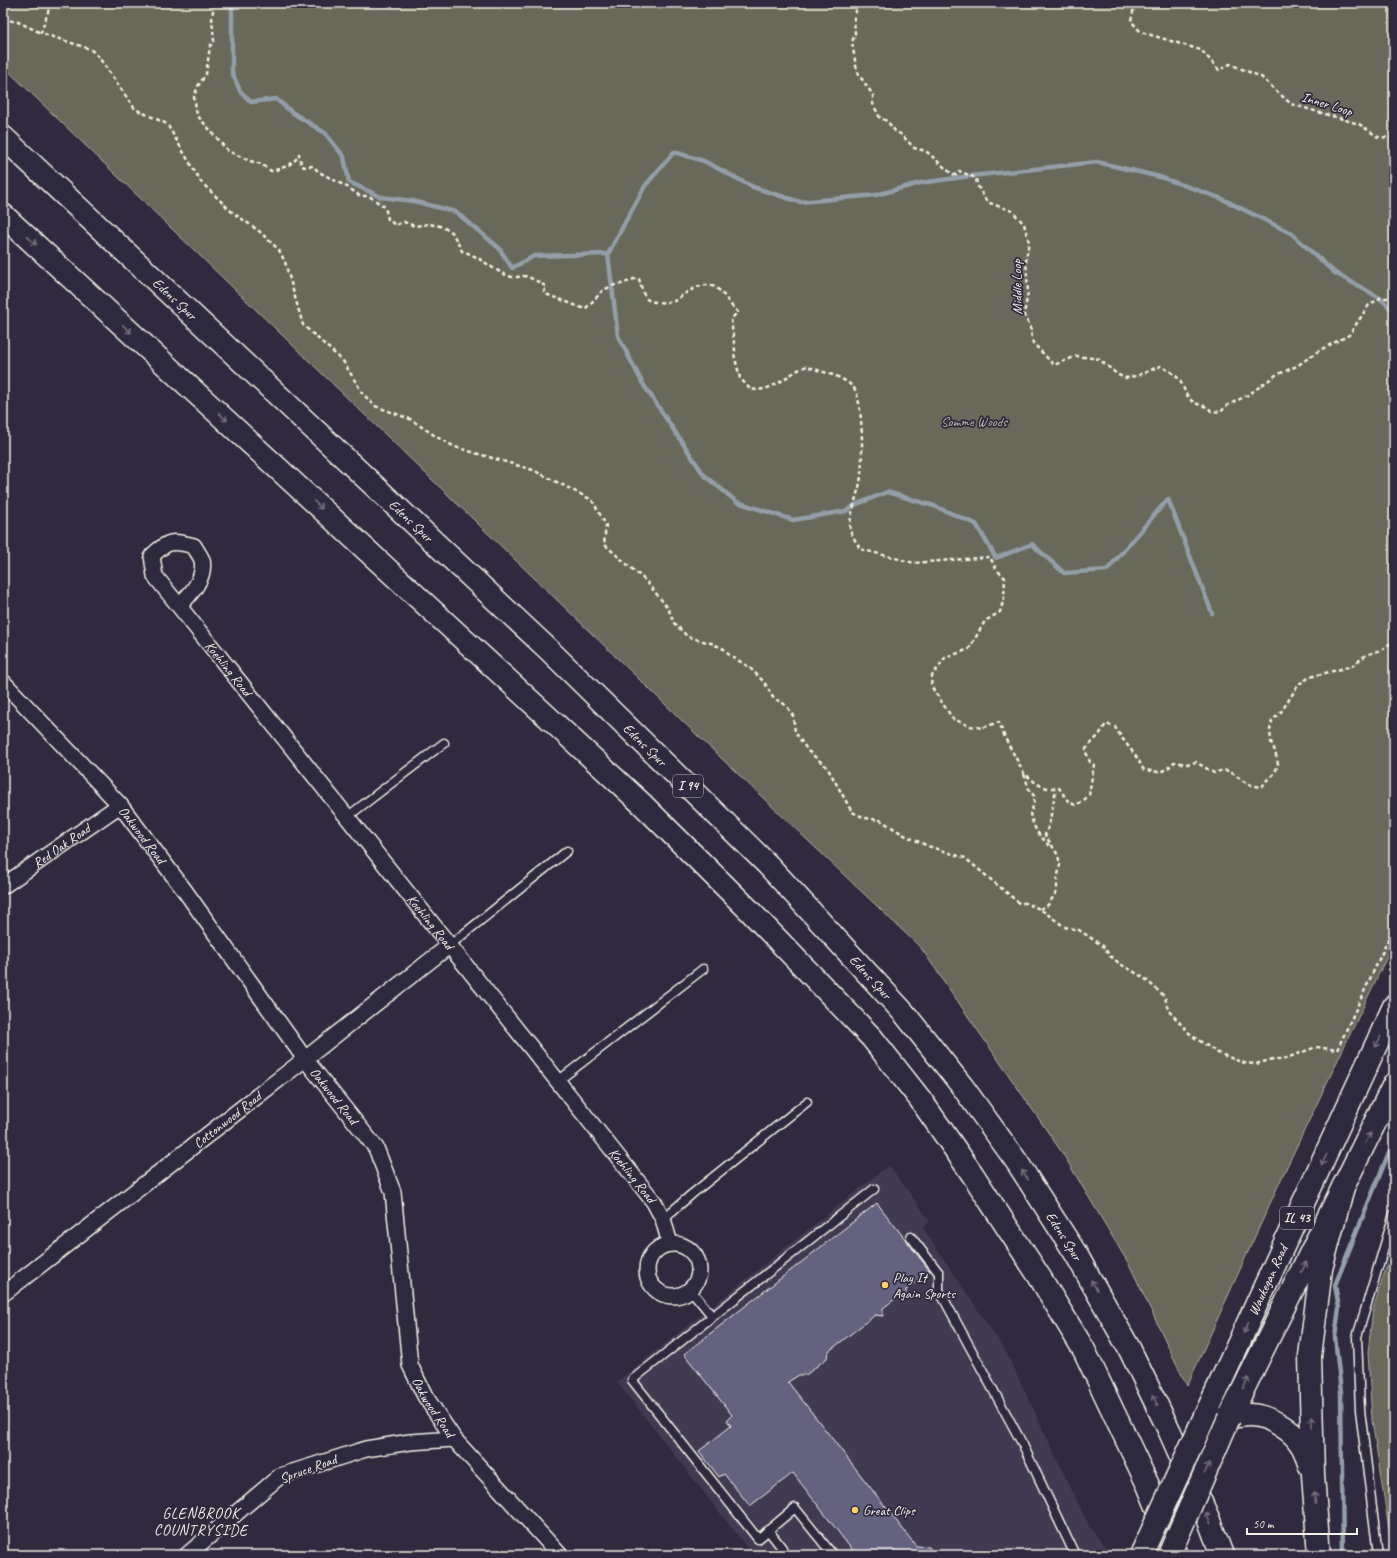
<svg xmlns="http://www.w3.org/2000/svg" width="1397" height="1558" font-family="Caveat,sans-serif">
<style>
.built{fill:#3f3b51}
.green{fill:#67695a;stroke:#aeada1}
.lines{fill:none;stroke-linecap:round;stroke-linejoin:round}
.stream{stroke:#939ea8;stroke-width:4.5}
.building{fill:#656280;stroke:#f4f1e8}
.lane-casing{stroke:#f4f1e8;stroke-width:11}
.street-casing{stroke:#f4f1e8;stroke-width:18}
.primary-casing{stroke:#f4f1e8;stroke-width:25}
.highway-casing{stroke:#f4f1e8;stroke-width:25}
.path{stroke:#f4f1e8;stroke-width:2.5;stroke-dasharray:4 3;stroke-linecap:butt}
.lane{stroke:#2f2a3d;stroke-width:8}
.street{stroke:#2f2a3d;stroke-width:15}
.primary{stroke:#2f2a3d;stroke-width:22}
.highway{stroke:#2f2a3d;stroke-width:22}
.primary-bridge-casing{stroke:#f4f1e8;stroke-width:25;stroke-linecap:butt}
.primary-bridge{stroke:#2f2a3d;stroke-width:22}
.oneway{stroke:#747079}
.poi-dot{fill:#ffd166;stroke:#2f2a3d;stroke-width:1.5}
.labels{text-anchor:middle;dominant-baseline:central;stroke-width:3.5;stroke-linejoin:round;paint-order:stroke}
.shield{fill:#2f2a3d;stroke:#b9b5b5;stroke-width:1}
.shield-label{font-size:13px;font-weight:bold;fill:#f4f1e8}
.street-label{font-size:14px;fill:#f4f1e8;stroke:#2f2a3d}
.park-label{font-size:14px;fill:#b5b4a8;stroke:#2f2a3d}
.poi-label{font-size:14px;fill:#f4f1e8;stroke:#2f2a3d;text-anchor:start}
.neighbourhood-label{font-size:15px;letter-spacing:1px;fill:#f4f1e8;stroke:#2f2a3d}
</style>
<rect width="100%" height="100%" fill="#2f2a3d"/>
<filter id="ink" filterUnits="userSpaceOnUse"><feTurbulence type="fractalNoise" baseFrequency=".025" numOctaves="2"/><feDisplacementMap in="SourceGraphic" scale="8" xChannelSelector="R" yChannelSelector="G"/><feConvolveMatrix kernelMatrix="1 2 1 2 8 2 1 2 1" color-interpolation-filters="sRGB"/></filter>
<g filter="url(#ink)">
<!-- built -->
<polygon class="built" points="889,1165 930,1221 923,1228 1006,1352 1090,1528 1112,1555 753,1555 617,1382"/>
<!-- green -->
<g class="green">
<polygon points="3,3 1394,3 1394,942 1283,1175 1187,1386 1130,1266 1063,1154 921,948 699,737 3,66"/>
<polygon points="1394,1243 1394,1555 1393,1555 1372,1420 1368,1352 1373,1309"/>
</g>
<g class="lines">
<!-- stream -->
<g class="stream">
<polyline points="232,3 232,72 240,91 251,102 276,99 293,113 325,133 344,157 349,182 381,197 413,201 456,212 499,248 512,268 534,256 608,254"/>
<polyline points="1212,613 1168,499 1107,570 1064,573 1032,544 996,558 976,524 934,506 887,492 855,505 846,511 793,520 737,502 704,475 643,384 618,336 608,254 645,186 674,152 704,161 753,187 800,202 876,195 920,183 971,176 1097,162 1160,177 1220,198 1291,233 1335,273 1380,298 1394,312"/>
<polyline points="1343,1555 1341,1392 1335,1337 1339,1308 1335,1285 1394,1140"/>
</g>
</g>
<!-- building -->
<polygon class="building" points="877,1203 930,1271 906,1290 906,1297 899,1296 883,1308 883,1316 875,1315 828,1352 827,1358 806,1375 799,1375 788,1382 916,1546 929,1547 935,1555 856,1555 793,1473 750,1506 724,1474 719,1477 699,1451 731,1426 727,1420 732,1415 684,1354"/>
<g class="lines">
<!-- lane casing -->
<g class="lane-casing">
<g id="lane">
<polyline points="347,817 444,743"/>
<polyline points="450,945 567,851"/>
<polyline points="558,1081 703,969"/>
<polyline points="663,1219 692,1194 807,1102"/>
<polyline points="911,1237 939,1273 939,1290 1023,1445 1075,1555"/>
<polyline points="690,1289 712,1316"/>
<polyline points="768,1530 782,1548"/>
<polyline points="833,1555 795,1508 758,1539 632,1380 874,1189"/>
<polyline points="1378,1555 1360,1410 1357,1337 1394,1214"/>
</g>
</g>
<!-- street casing -->
<g class="street-casing">
<g id="street">
<path id="s1" d="M179,606c11,-11 27,-28 23,-46 -2,-5 -6,-10 -8,-14 -21,-6 -26,-6 -42,10l3,20 499,626 9,17 7,25"/>
<path id="s2" d="M3,682l117,123 65,86 120,168 71,89 17,44 17,173 15,31 29,43 106,116"/>
<path id="s3" d="M3,886l117,-81"/>
<circle cx="673" cy="1270" r="26"/>
<path id="s4" d="M3,1294l302,-235 145,-114"/>
<polyline points="187,1555 280,1476 366,1449 410,1442 454,1439"/>
</g>
</g>
<!-- primary casing -->
<g class="primary-casing">
<g id="primary">
<polyline points="1229,1418 1394,1084"/>
<path id="s5" d="M1199,1429l195,-423"/>
</g>
</g>
<!-- highway casing -->
<g class="highway-casing">
<g id="highway">
<path id="s6" d="M3,137l546,513 219,215 136,148 58,73 55,76 59,92 54,96 40,82 38,86 14,37"/>
<polyline points="3,215 641,803 748,909 872,1038 920,1099 973,1175 1039,1276 1084,1350 1148,1485 1177,1555"/>
<path d="M1199,1429c16,-7 34,-14 51,-14 17,0 41,14 50,28 5,6 7,16 10,23"/>
<polyline points="1319,1555 1313,1475 1310,1356 1321,1269 1343,1187"/>
</g>
</g>
<!-- path -->
<g class="path">
<polyline points="51,3 41,33 90,49 98,56 135,109 167,124 201,182 232,212 259,231 279,250 285,262 303,325 343,361 363,394 375,406 410,419 437,437 455,447 533,470 592,500 606,525 604,544 646,581 668,608 674,623 688,637 711,643 724,649 728,654 749,667 764,682 774,699 782,702 788,708 793,716 795,732 808,751 827,767 852,812 865,818 880,820 906,836 928,846 965,858 1019,903 1025,903 1040,909 1065,927 1079,930 1103,946 1110,956 1120,964 1143,977 1165,997 1168,1010 1191,1035 1218,1053 1244,1063 1256,1064 1273,1059 1284,1059 1316,1047 1337,1050 1394,927"/>
<path d="M214,3l-2,15 2,23 -4,5 -4,28 -8,12 -4,11 3,18 31,36 22,10 11,3 10,7c11,-2 24,-7 28,-17l2,10 3,3 9,-1 6,6 30,16 11,8h9l16,11 3,12 7,6 9,-3 11,4 14,-2 11,2 12,6 10,19c18,5 30,19 47,25 7,3 9,0 15,0 4,0 19,8 22,11l-2,5 4,3 37,14 9,-9 9,-10 14,-6h5l12,-5h5c2,6 3,14 7,19 4,6 24,5 31,2 5,-6 11,-8 18,-12 25,-11 28,12 43,24l-7,7 4,31 -1,4 6,24 10,11c23,5 37,-16 57,-23 15,7 33,8 46,21 11,11 10,79 7,96 -2,9 -12,39 -10,47 2,6 7,13 10,19l54,14 76,-6 6,12 9,9 -1,20 -4,14 -15,9 -16,28 -24,9 -13,18 -1,10 22,33 17,7 12,2 17,-6 6,16 19,35 13,11 10,4h12l9,13 7,4 8,-4 6,-6 5,-30 -4,-3 -5,-12 14,-15 7,-11 9,3c8,15 21,26 28,42 15,4 20,5 31,-7l13,2 9,-2 18,11c18,-8 20,5 35,11 3,2 9,2 13,3l4,-6 9,-8 3,-9 -3,-13 -4,-9 -1,-12 2,-9 9,-9 18,-28 11,-7 42,-11 14,-11 15,-5 13,-9"/>
<path d="M858,3l-4,15 1,16 -3,8 4,24 3,9 14,20v9l7,14 7,3 8,10 7,4 12,13 12,3 26,23 4,1 3,-4 17,7 1,7 10,17 25,9 12,13 5,18 -3,17 2,34 -4,21 6,13 3,16 21,22 23,-9 22,3 19,16 8,3 13,-3 21,-9c8,4 16,8 20,15 4,7 6,15 12,20 6,5 14,3 19,10l10,1 5,-6 22,-11 28,-20 21,-9 23,-16 29,-15 20,-30 11,-7h14"/>
<polyline points="1135,3 1131,21 1141,32 1201,50 1219,70 1230,64 1261,77 1291,104 1359,124 1378,137 1394,138"/>
<polyline points="3,19 18,22 41,33"/>
<polyline points="1024,774 1029,789 1034,796 1034,804 1030,814 1034,826 1038,833 1051,848"/>
<polyline points="1040,909 1048,905 1057,891 1057,880 1060,865 1058,855 1045,835 1049,825 1056,789"/>
</g>
<!-- lane -->
<use href="#lane" class="lane"/>
<!-- street -->
<use href="#street" class="street"/>
<!-- primary -->
<use href="#primary" class="primary"/>
<!-- highway -->
<use href="#highway" class="highway"/>
<!-- primary-bridge casing -->
<g class="primary-bridge-casing">
<g id="primary-bridge">
<polyline points="1141,1555 1199,1429"/>
<polyline points="1169,1555 1229,1418"/>
</g>
</g>
<!-- primary-bridge -->
<use href="#primary-bridge" class="primary-bridge"/>
</g>
<!-- one-way arrows -->
<defs><path id="oneway-shaft" d="M-6 0H5M1.5-3L5.5 0L1.5 3" fill="none" stroke-width="1.6" stroke-linecap="round" stroke-linejoin="round"/></defs>
<g class="oneway">
<use href="#oneway-shaft" transform="translate(32 241) rotate(43)"/>
<use href="#oneway-shaft" transform="translate(127 329) rotate(43)"/>
<use href="#oneway-shaft" transform="translate(223 417) rotate(43)"/>
<use href="#oneway-shaft" transform="translate(318 505) rotate(43)"/>
<use href="#oneway-shaft" transform="translate(1378 1042) rotate(115)"/>
<use href="#oneway-shaft" transform="translate(1368 1138) rotate(-63)"/>
<use href="#oneway-shaft" transform="translate(1324 1160) rotate(115)"/>
<use href="#oneway-shaft" transform="translate(1025 1175) rotate(-123)"/>
<use href="#oneway-shaft" transform="translate(1304 1267) rotate(-64)"/>
<use href="#oneway-shaft" transform="translate(1094 1285) rotate(-119)"/>
<use href="#oneway-shaft" transform="translate(1246 1328) rotate(115)"/>
<use href="#oneway-shaft" transform="translate(1246 1383) rotate(-64)"/>
<use href="#oneway-shaft" transform="translate(1155 1400) rotate(-116)"/>
<use href="#oneway-shaft" transform="translate(1312 1422) rotate(-92)"/>
<use href="#oneway-shaft" transform="translate(1207 1468) rotate(-66)"/>
<use href="#oneway-shaft" transform="translate(1315 1498) rotate(-94)"/>
<use href="#oneway-shaft" transform="translate(1208 1518) rotate(-112)"/>
</g>
</g>
<!-- markers -->
<g class="poi-dot">
<circle cx="885" cy="1285" r="4"/>
<circle cx="855" cy="1510" r="4"/>
</g>
<g class="labels">
<!-- shield labels -->
<g class="shield">
<rect x="673" y="775" width="30" height="22" rx="3"/>
<rect x="1280" y="1207" width="34" height="22" rx="3"/>
</g>
<g class="shield-label">
<text x="688" y="786">I 94</text>
<text x="1297" y="1218">IL 43</text>
</g>
<!-- street labels -->
<g class="street-label">
<text transform="translate(1327 104) rotate(17)">Inner Loop</text>
<text transform="translate(1017 287) rotate(-91)">Middle Loop</text>
<text stroke="none"><textPath href="#s6" startOffset="236">Edens Spur</textPath></text>
<text stroke="none"><textPath href="#s6" startOffset="560">Edens Spur</textPath></text>
<text stroke="none"><textPath href="#s1" startOffset="255">Koehling Road</textPath></text>
<text stroke="none"><textPath href="#s6" startOffset="884">Edens Spur</textPath></text>
<text stroke="none"><textPath href="#s2" startOffset="207">Oakwood Road</textPath></text>
<text stroke="none"><textPath href="#s3" startOffset="71">Red Oak Road</textPath></text>
<text stroke="none"><textPath href="#s1" startOffset="579">Koehling Road</textPath></text>
<text stroke="none"><textPath href="#s6" startOffset="1208">Edens Spur</textPath></text>
<text stroke="none"><textPath href="#s2" startOffset="531">Oakwood Road</textPath></text>
<text stroke="none"><textPath href="#s4" startOffset="284">Cottonwood Road</textPath></text>
<text stroke="none"><textPath href="#s1" startOffset="903">Koehling Road</textPath></text>
<text stroke="none"><textPath href="#s6" startOffset="1532">Edens Spur</textPath></text>
<text stroke="none"><textPath href="#s5" startOffset="164">Waukegan Road</textPath></text>
<text stroke="none"><textPath href="#s2" startOffset="867">Oakwood Road</textPath></text>
<text transform="translate(308 1469) rotate(-20)">Spruce Road</text>
</g>
<!-- park labels -->
<g class="park-label">
<text x="974" y="421">Somme Woods</text>
</g>
<!-- poi labels -->
<g class="poi-label">
<text x="893" y="1277">Play It<tspan x="893" dy="16">Again Sports</tspan></text>
<text x="863" y="1510">Great Clips</text>
</g>
<!-- neighbourhood labels -->
<g class="neighbourhood-label">
<text x="201" y="1513">GLENBROOK<tspan x="201" dy="17">COUNTRYSIDE</tspan></text>
</g>
</g>
<!-- margin -->
<rect width="1397" height="1558" fill="none" stroke="#2f2a3d" stroke-width="16"/>
<rect x="8" y="8" width="1381" height="1542" fill="none" stroke="#f4f1e8" stroke-width="1.5" filter="url(#ink)"/>
<!-- scale -->
<path d="M1247 1528v6h110v-6" fill="none" stroke="#f4f1e8" stroke-width="2"/>
<text x="1253" y="1528" font-size="12" fill="#f4f1e8" stroke="#2f2a3d" stroke-width="3" paint-order="stroke">50 m</text>
</svg>
